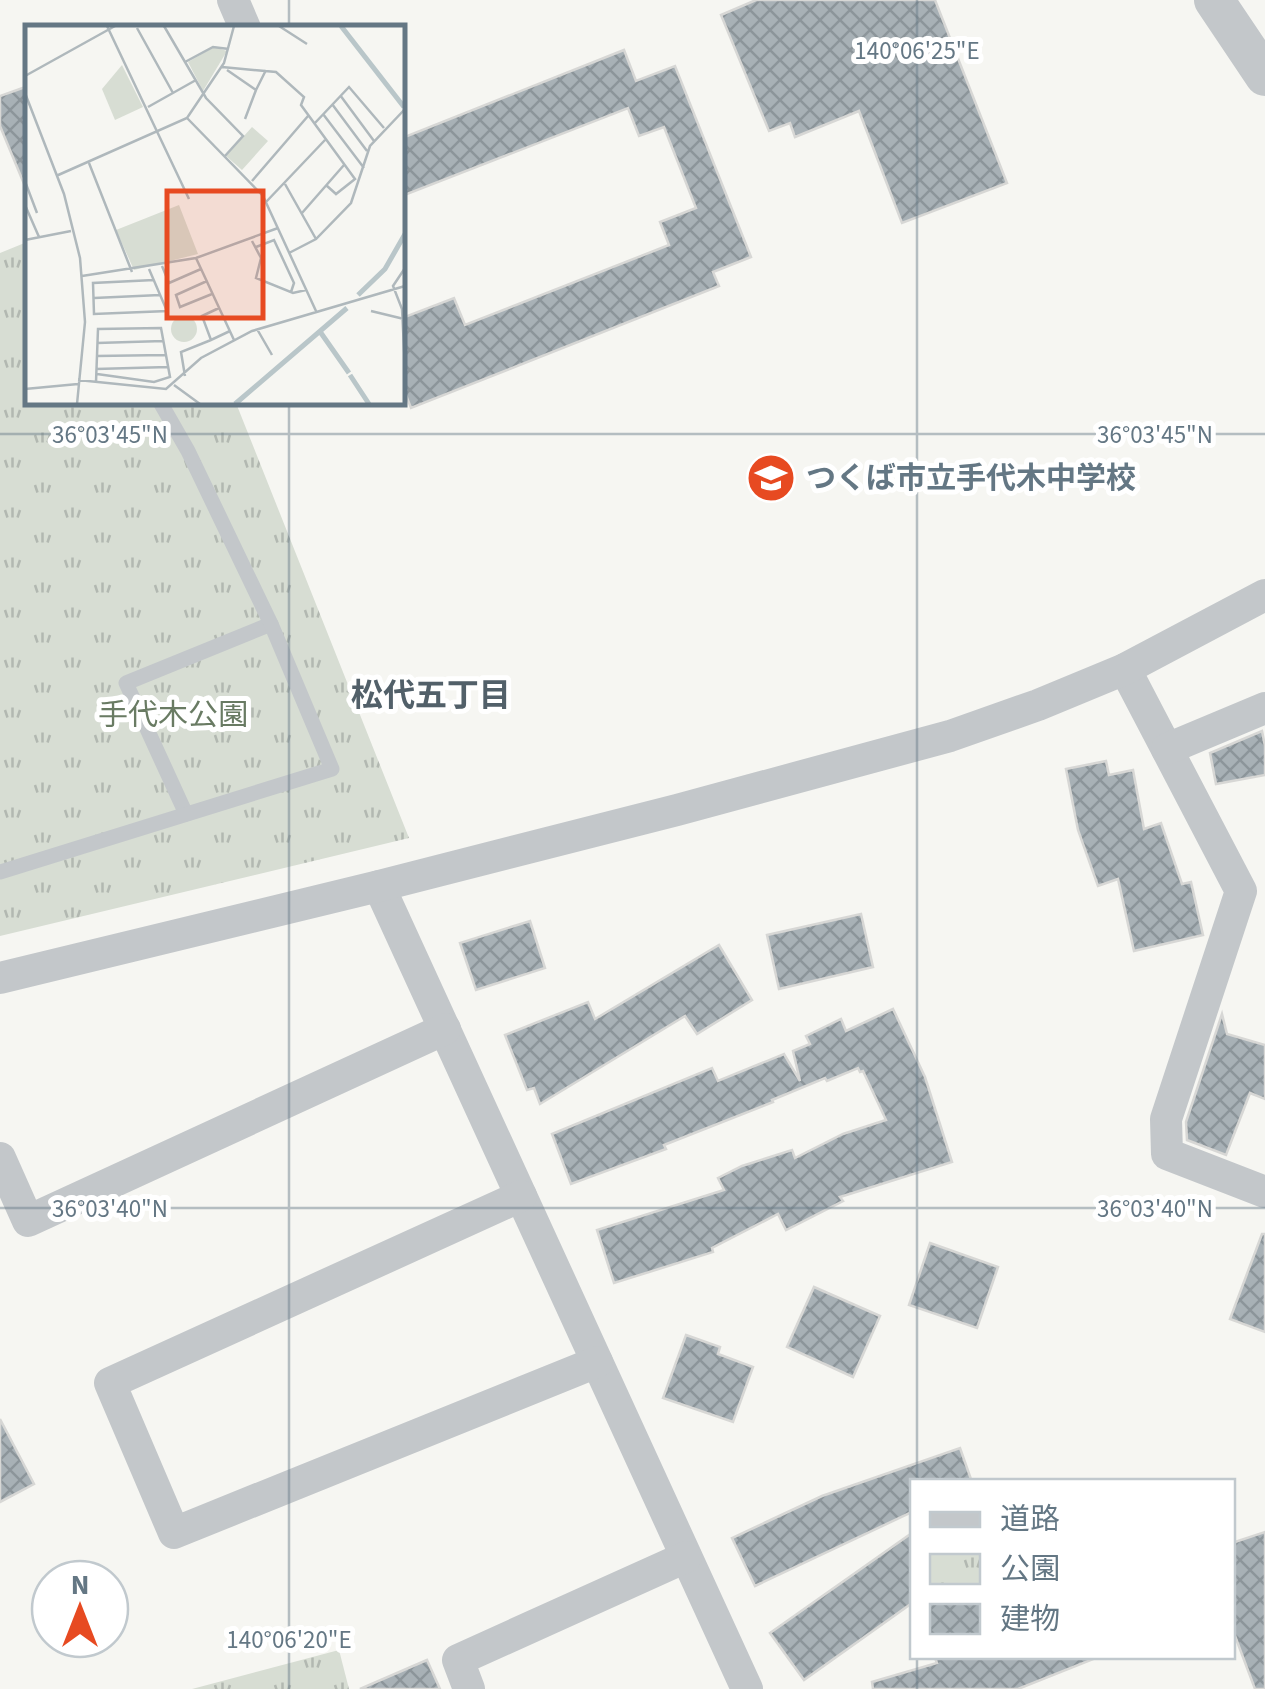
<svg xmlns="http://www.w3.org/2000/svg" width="1265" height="1689" font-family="'Source Sans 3','Noto Sans JP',sans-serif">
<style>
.park{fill:url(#park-tufts)}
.building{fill:url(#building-cross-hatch);stroke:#d7d7d5;stroke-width:2.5}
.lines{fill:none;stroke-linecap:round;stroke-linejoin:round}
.service{stroke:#c3c7ca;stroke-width:15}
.minor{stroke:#c3c7ca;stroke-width:32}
.tertiary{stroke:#c3c7ca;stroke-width:40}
.ticks{fill:none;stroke:#647784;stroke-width:2.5;stroke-opacity:0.45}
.labels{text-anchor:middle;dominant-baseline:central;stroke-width:10;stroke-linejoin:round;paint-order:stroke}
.poi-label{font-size:30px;font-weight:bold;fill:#647784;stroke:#fff;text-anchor:start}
.park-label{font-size:30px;fill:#697b63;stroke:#fff}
.neighbourhood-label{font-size:32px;font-weight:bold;fill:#526069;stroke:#fff}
.inset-river{fill:none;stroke:#b9c6c9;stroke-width:5}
.inset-road{fill:none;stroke:#afb8bc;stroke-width:2.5}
.view{fill:#e74a21;fill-opacity:0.15;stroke:#e74a21;stroke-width:5}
.inset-edge{fill:none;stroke:#647784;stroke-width:5}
.ticks-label{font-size:25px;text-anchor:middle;fill:#647784;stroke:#fff;stroke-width:10;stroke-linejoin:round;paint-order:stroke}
</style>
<defs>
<pattern id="park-tufts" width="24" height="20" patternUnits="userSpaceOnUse" patternTransform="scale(2.5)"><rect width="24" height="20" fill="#d7ddd3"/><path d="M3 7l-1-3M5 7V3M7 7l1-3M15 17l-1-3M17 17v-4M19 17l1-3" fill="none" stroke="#b2b8b1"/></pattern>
<pattern id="building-cross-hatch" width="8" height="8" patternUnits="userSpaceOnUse" patternTransform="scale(2.5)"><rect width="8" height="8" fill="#a8b1b6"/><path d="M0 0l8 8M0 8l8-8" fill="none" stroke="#8c959a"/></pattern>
</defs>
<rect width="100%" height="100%" fill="#f6f6f2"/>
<!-- park -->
<g class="park">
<polygon points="27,242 28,402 236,403 409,838 0,936 0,253"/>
<polygon points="339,1650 349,1689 192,1689"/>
</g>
<!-- building -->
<g class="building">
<polygon points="756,0 935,0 1007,183 902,223 859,111 795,137 790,123 769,131 721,15"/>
<polygon points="624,50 636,81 675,66 751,257 713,272 719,286 411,408 402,385 402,318 454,298 465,325 669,245 660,222 696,208 664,127 639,136 628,108 402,196 402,138"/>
<polygon points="28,86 28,191 27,191 0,126 0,96"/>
<polygon points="1262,731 1265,746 1265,775 1216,784 1210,753"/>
<polygon points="1106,761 1109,775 1133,770 1144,829 1161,823 1182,884 1191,882 1203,935 1134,951 1118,879 1098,886 1078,830 1066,769"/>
<polygon points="861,914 873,967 779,989 767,935"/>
<polygon points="530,921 545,968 476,990 460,943"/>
<polygon points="719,945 752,1000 697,1034 685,1016 540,1104 534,1088 527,1090 505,1035 588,1002 595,1019"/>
<polygon points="893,1009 925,1077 952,1162 840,1197 843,1201 786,1230 778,1214 712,1248 713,1252 614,1283 597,1230 724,1190 718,1178 742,1166 792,1150 795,1158 843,1134 886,1120 863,1071 860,1072 858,1068 827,1081 825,1078 772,1100 773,1102 664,1145 666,1149 571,1184 552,1134 712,1068 718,1081 784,1054 800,1081 793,1051 810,1044 806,1036 841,1019 846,1031"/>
<polygon points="1222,1014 1227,1034 1265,1045 1265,1099 1250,1093 1226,1155 1187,1140 1186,1122"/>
<polygon points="1262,1234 1265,1234 1265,1332 1230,1319"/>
<polygon points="930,1243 998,1267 977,1328 909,1305"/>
<polygon points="814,1287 880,1316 853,1377 787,1347"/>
<polygon points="686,1335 720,1347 718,1354 753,1367 733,1422 663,1398"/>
<polygon points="0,1419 34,1484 0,1502"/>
<polygon points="960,1448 972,1482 912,1482 912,1512 755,1586 732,1538 822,1496"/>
<polygon points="1265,1532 1265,1689 1255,1689 1232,1628 1232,1543"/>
<polygon points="912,1533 912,1603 804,1680 770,1633"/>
<polygon points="934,1656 1096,1656 1096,1658 1018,1689 873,1689 872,1682 937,1663"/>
<polygon points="427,1660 440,1689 360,1689"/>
</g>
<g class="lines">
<!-- service -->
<g class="service">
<polyline points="186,814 126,683 271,624"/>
<polyline points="0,872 332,769 271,624 188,451 160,402"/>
</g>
<!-- minor -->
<g class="minor">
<polyline points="233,0 245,28"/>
<polyline points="1125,669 1241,891 1166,1119 1167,1154 1265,1192"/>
<polyline points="1167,749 1265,708"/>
<polyline points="379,886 747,1689"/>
<polyline points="0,978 379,886 677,810 950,736 1038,705 1125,669 1265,595"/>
<polyline points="0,1158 28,1221 445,1029"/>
<polyline points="521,1196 110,1383 174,1533 597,1362"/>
<polyline points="469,1689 458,1660 686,1557"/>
</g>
<!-- tertiary -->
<polyline class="tertiary" points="1214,0 1265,76"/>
</g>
<!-- ticks -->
<path class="ticks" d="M289,0v28M917,0v1482M289,402v1287M0,434h1265M0,1208h1265M917,1656v33"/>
<!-- icons -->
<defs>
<g id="school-disc" transform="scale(2.5)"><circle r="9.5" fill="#e74a21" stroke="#fff"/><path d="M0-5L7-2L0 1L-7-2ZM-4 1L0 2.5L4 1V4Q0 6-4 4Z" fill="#fff"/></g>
</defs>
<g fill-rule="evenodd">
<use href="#school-disc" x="771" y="478"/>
</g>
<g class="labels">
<!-- poi labels -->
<g class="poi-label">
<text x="806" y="478">つくば市立手代木中学校</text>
</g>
<!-- park labels -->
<g class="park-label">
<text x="173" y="715">手代木公園</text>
</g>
<!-- neighbourhood labels -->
<g class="neighbourhood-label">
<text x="431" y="696">松代五丁目</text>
</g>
</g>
<!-- overview -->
<g transform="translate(25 25)">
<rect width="380" height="380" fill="#f6f6f2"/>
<path d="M97,40l21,42 -28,13 -13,-31z" fill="#d7ddd3"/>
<path d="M189,22l13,4 -24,40 -15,-29zM227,102l16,14 -26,29 -16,-14zM154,180l19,49 -64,16 -18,-40zM146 304a13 13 0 1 1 26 0a13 13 0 1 1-26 0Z" fill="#d7ddd3"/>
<path class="inset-river" d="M316,1l63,81M333,270l27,-26 20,-35M296,308l28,40M325,350l19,29M210,379l112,-96"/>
<path class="inset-road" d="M82,1l82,173M139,1l42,72 37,38 -18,20M254,1l28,18M112,3l36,65M160,37l28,-15 16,2M197,42l54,5 28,25 -3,8 54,74 -19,15 -10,-9M202,45l29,20 10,-20M0,51l90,-50M0,68l39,101 16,64 5,64 -8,82M315,70l34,46M307,79l35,47M123,82l48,-27M298,89l41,54M162,93l76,78 53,115M220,94l11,-29M289,99l35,-37 35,41M64,138l43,109M31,151l131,-58 37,-55 10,-37M227,156l56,-65M1,159l11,29M260,159l31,55M241,177l59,-62M0,180l14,32M277,188l42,-48M0,215l46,-9M227,216l9,17 -5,20 37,15 13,-3M231,222l18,-7 20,43 -3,9M264,228l27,-14 35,-36 19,-57 35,-37M171,233l38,82M137,241l7,17 32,-14M380,243l-12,18 9,23 3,59M124,244l18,42 -73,3 -1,-31 61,-3M57,251l114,-18 82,-30M182,256l-31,14 4,12 32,-13M69,273l66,-3M194,283l-17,8 9,24 19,-9M346,286l33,8M232,304l15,26M72,318l66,-2M0,322v36M71,331l70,-1M71,344l72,-2M160,351l-4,-24 30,-12M53,355l88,9 35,-31 51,-27 153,-45M71,357l2,-53 63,-1 9,49 -16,5 -57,-8M149,360l26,19M0,364l53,-5"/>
<path class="view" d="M142,166h96v127h-96z"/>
<rect width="380" height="380" class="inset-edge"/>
</g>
<g class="ticks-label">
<text x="917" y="59">140°06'25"E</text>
<text x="110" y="443">36°03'45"N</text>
<text x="1155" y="443">36°03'45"N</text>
<text x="110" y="1217">36°03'40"N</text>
<text x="1155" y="1217">36°03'40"N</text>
<text x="289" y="1648">140°06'20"E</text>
</g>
<!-- legend -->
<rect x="910" y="1479" width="325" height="180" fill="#ffffff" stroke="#c1c9ce" stroke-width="2.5"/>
<rect x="930" y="1512" width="50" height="15" fill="#c3c7ca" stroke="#c1c9ce" stroke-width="2.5"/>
<text x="1000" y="1529" font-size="30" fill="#647784">道路</text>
<rect x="930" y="1554" width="50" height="30" fill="url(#park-tufts)" stroke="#c1c9ce" stroke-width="2.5"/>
<text x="1000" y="1579" font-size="30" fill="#647784">公園</text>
<rect x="930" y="1604" width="50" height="30" fill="url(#building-cross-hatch)" stroke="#c1c9ce" stroke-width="2.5"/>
<text x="1000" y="1629" font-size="30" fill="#647784">建物</text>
<!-- north arrow -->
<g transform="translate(80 1609)"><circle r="48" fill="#ffffff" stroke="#c1c9ce" stroke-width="2.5"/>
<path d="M0-8L18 38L0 25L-18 38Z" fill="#e74a21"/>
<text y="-15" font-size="28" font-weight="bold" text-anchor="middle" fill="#647784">N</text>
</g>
</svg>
